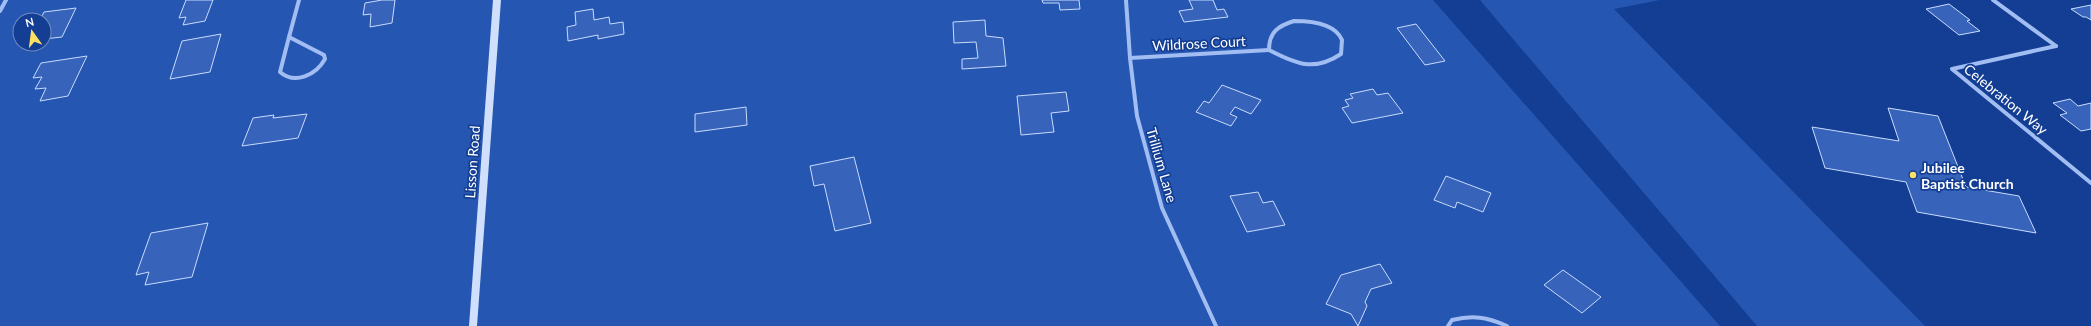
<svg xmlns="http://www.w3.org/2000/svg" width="2091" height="326" font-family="Lato,sans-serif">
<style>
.green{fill:#2556b2;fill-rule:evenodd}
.building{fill:#3764ba;stroke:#c8dbfd}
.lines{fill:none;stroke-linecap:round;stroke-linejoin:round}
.street{stroke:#a1bdf2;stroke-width:4}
.secondary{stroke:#d0dffc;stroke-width:8}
.poi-dot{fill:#ffe162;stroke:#133e93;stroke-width:1.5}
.labels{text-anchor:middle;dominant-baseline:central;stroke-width:3.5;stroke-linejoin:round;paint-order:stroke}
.street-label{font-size:14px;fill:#fff;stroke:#133e93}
.poi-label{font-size:14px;font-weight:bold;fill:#fff;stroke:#133e93;text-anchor:start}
</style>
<rect width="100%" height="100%" fill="#133e93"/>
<!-- green -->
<g class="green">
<path d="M0,0h1433l287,326h-1720zM20,20h24v24h-24z"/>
<polygon points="1480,0 1660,0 1614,9 1925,326 1757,326"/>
</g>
<!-- building -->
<g class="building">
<polygon points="186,0 213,0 205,21 183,25 186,17 179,18"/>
<polygon points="382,0 395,0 392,23 370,27 371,14 363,15 365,3"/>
<polygon points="1042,0 1079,0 1080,9 1060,10 1059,3 1043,3"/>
<polygon points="1189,0 1213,0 1217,10 1224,9 1228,17 1184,22 1179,11 1193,9"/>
<polygon points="1949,4 1970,20 1967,21 1980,31 1959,35 1926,9"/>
<polygon points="2091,5 2091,20 2086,17 2083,17 2071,9"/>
<polygon points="76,8 62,37 44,39 45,21 40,20 44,12"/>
<polygon points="593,9 594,20 609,17 610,24 623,22 624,34 598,39 598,35 568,41 567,27 576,25 575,12"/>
<polygon points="985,20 986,36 1003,38 1006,66 962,69 962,59 978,58 976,42 954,43 953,22"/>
<polygon points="1416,24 1445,61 1425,65 1397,28"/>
<polygon points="221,34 210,72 170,79 182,41"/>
<polygon points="87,56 68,96 40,101 46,88 35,89 42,77 33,78 41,63"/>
<polygon points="1222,85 1261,100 1251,114 1235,107 1230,114 1237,117 1231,126 1196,112 1204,101 1209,103"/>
<polygon points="1373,89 1377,95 1388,93 1403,113 1352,123 1342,108 1349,106 1345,100 1353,98 1350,94"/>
<polygon points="1066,92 1069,111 1051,113 1054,132 1021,135 1017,96"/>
<polygon points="2070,99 2078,106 2091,103 2091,129 2081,131 2060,115 2067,113 2053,103"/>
<polygon points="746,107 747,125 695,132 695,114"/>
<polygon points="1888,108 1938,116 1966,187 2019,196 2036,233 1917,212 1906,182 1825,168 1812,127 1899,141"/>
<polygon points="307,114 298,138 242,146 253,118 274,115 273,118"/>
<polygon points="854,157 871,223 835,231 824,184 814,186 810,166"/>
<polygon points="1446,176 1491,193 1483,212 1457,202 1455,208 1434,200"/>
<polygon points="1258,192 1263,203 1273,201 1285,225 1247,232 1230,196"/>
<polygon points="208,223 192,277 145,285 149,272 136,275 151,233"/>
<polygon points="1380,264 1392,283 1371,289 1365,302 1367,306 1358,326 1351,314 1326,304 1341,275"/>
<polygon points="1563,270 1601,297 1582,313 1544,285"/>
</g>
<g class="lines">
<!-- street -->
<g class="street">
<polyline points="1126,0 1130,58 1137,116 1162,208 1216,326"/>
<polyline points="1993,0 2056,46"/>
<polyline points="0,11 6,0"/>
<path d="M1294,21c16,0 41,2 48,19l-1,14c-27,18 -45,10 -72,-4 0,-18 9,-24 25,-29z"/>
<path d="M289,37l35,18 1,4c-9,16 -30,26 -45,13z"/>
<polyline points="289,37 299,0"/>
<polyline points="2056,46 1952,69 2091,183"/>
<polyline points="1130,58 1269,50"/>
<path d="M1448,326l4,-6c21,-5 35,-3 55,6"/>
</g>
<!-- secondary -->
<polyline class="secondary" points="473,326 497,0"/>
</g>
<!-- markers -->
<circle class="poi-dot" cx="1913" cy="175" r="4"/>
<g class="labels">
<!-- street labels -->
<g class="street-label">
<text transform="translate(1199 43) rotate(-3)">Wildrose Court</text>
<text transform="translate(2006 99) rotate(39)">Celebration Way</text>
<text transform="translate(472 162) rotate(-86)">Lisson Road</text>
<text transform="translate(1162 165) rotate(74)">Trillium Lane</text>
</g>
<!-- poi labels -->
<g class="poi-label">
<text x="1921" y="167">Jubilee<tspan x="1921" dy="16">Baptist Church</tspan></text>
</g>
</g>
<!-- north arrow -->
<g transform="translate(32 32) rotate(346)"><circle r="19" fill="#133e93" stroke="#718bbe"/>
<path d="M0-3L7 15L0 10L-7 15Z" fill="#ffe162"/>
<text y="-6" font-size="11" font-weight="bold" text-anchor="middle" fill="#ffffff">N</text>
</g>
</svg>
